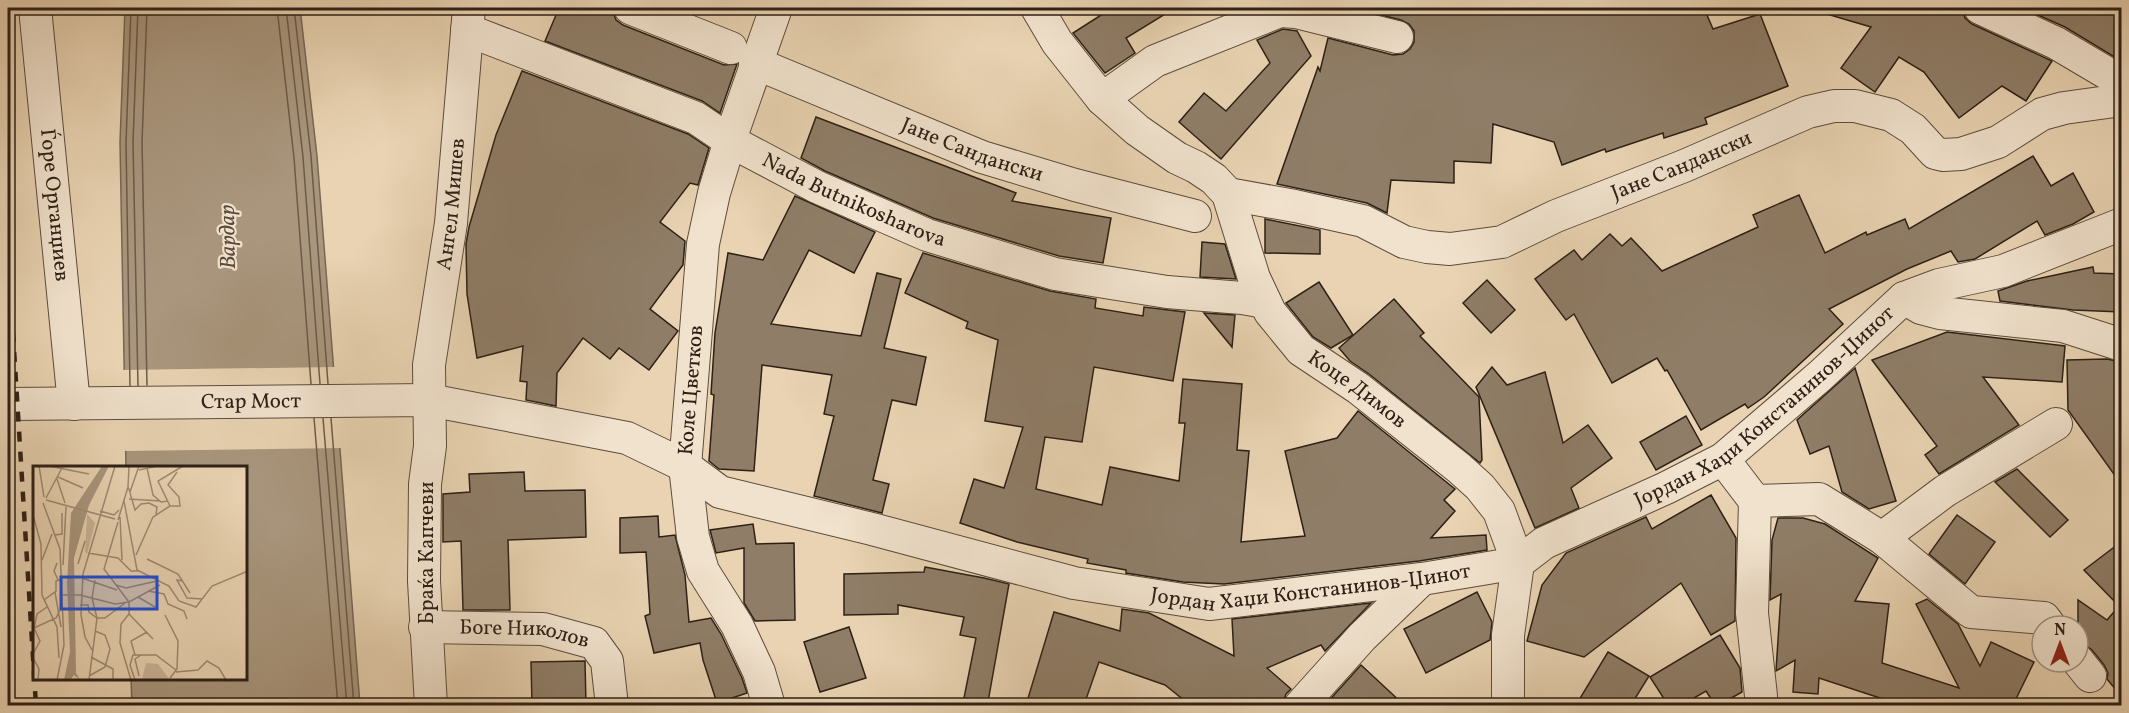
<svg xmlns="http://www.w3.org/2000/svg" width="2129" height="713" font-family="Vollkorn,serif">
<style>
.water{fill:#a9967d;stroke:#776754;stroke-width:1.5}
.pier{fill:#e9d3b2}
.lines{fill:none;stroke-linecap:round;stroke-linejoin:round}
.shore{stroke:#6b5b4a;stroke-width:1.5}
.building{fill:#8f7d67;stroke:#2d2016;stroke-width:1.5}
.minor-casing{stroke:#5c4d3d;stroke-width:34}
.minor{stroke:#f1e2cd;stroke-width:32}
.rail{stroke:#2d2016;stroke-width:4.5;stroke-dasharray:10 10;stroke-linecap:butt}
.labels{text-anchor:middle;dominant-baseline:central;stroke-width:4.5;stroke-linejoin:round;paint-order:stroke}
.street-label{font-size:21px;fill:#2d2016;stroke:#f1e2cd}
.water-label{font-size:22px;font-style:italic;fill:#58493a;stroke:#f1e2cd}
.inset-road{fill:none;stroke:#9e8b74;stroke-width:1.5}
.view{fill:#1d4ed8;fill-opacity:0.15;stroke:#1d4ed8;stroke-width:3}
.inset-edge{fill:none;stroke:#2d2016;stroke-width:3}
</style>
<rect width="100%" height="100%" fill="#e9d3b2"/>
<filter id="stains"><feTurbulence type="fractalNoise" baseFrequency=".00333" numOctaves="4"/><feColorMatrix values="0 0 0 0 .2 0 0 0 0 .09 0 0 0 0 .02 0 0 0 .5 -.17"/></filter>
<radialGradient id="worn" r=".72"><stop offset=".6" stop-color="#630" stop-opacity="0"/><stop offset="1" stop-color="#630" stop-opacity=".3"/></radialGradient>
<!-- water -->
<polygon class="water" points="125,8 300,8 317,156 360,705 132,705 131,679 246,678 246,467 126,467 120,142"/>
<!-- pier -->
<polygon class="pier" points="336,367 342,448 123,451 121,370"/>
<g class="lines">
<!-- shore -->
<g class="shore">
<polyline points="277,8 294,158 311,384"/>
<polyline points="286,8 303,157 320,384"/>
<polyline points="294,8 311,156 328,384"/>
<polyline points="147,385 142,142 147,8"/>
<polyline points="130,386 126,142 131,8"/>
<polyline points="138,386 133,142 138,8"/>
<polyline points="314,418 338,706"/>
<polyline points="323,418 347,706"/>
<polyline points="331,418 354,706"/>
</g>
</g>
<!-- building -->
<g class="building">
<polygon points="559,8 601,8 613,12 616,20 623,25 724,65 737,64 720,113 702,101 545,41"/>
<polygon points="1112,8 1175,8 1126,38 1135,53 1105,73 1073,33"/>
<polygon points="1353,8 1704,8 1713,29 1760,14 1788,86 1705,118 1707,124 1664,138 1663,133 1606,152 1605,149 1562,165 1554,142 1493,124 1491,163 1454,161 1454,183 1391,180 1387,213 1367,203 1277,184 1318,67 1320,71 1328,38 1393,55 1403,54 1410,49 1414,42 1414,31 1409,24 1401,20"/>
<polygon points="1831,8 1962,8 1965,18 1972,24 2052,61 2026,101 2002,86 1959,118 1924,72 1899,57 1875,92 1841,68 1871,27 1830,15"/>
<polygon points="2022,8 2121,8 2121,61 2065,27"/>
<polygon points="1283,29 1297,31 1311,56 1221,159 1179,122 1204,93 1226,111 1270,63 1257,40"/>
<polygon points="522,71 688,134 709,148 698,185 690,183 660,222 685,241 683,265 650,309 678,331 649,370 619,348 610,359 583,338 557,373 556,406 526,400 527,382 520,381 523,346 477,358 467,294 466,244 469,227 496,135"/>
<polygon points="816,117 1016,193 1012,201 1111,218 1103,263 1059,256 933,218 825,171 801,158"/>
<polygon points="2033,156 2051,186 2073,173 2094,212 2073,224 2045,235 2037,221 1975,259 1958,262 1951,251 1907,269 1829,309 1843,324 1764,397 1748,408 1745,404 1701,430 1667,370 1665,371 1657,358 1612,383 1574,314 1566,320 1535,279 1574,250 1582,260 1610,234 1622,246 1631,238 1662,271 1758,227 1753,215 1799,195 1825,253 1866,232 1867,235 1905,219 1909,229"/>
<polygon points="795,196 875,232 854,273 809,250 771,324 861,336 877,273 901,279 884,348 926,357 916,405 892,400 873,480 889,484 882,513 814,496 834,416 824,414 832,375 762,365 754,471 719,469 709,461 714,395 711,394 715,333 728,253 763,260"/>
<polygon points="1265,219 1320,230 1320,254 1265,253"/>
<polygon points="1202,242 1225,244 1236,279 1200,277"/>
<polygon points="923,253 1050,291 1096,299 1095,308 1143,316 1144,307 1185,312 1173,381 1094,367 1082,442 1045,437 1036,489 1102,505 1110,467 1179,481 1185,423 1179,423 1183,379 1242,384 1237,450 1249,451 1241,542 1305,536 1285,451 1337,438 1358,411 1455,489 1444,500 1455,511 1431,538 1486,535 1487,550 1419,561 1224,584 1183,582 1126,573 1126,570 1087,563 1088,559 1017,542 960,523 974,479 1004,488 1023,427 985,421 998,340 966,328 968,322 905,293"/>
<polygon points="2093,267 2094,273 2121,274 2121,312 2073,310 2000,301 1998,291 2027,281"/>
<polygon points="1487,280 1515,310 1491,333 1463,303"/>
<polygon points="1319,282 1353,335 1331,348 1313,337 1286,303"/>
<polygon points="1394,299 1424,333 1420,336 1479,397 1482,460 1480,463 1369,374 1350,361 1339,348"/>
<polygon points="1204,313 1235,315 1232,347"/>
<polygon points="1947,332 2065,346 2062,382 1983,377 2019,425 1939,474 1925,455 1937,446 1872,360"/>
<polygon points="2107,359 2121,362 2121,484 2068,410 2067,360"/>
<polygon points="1492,367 1507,385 1545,372 1563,443 1588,425 1612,458 1571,488 1579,508 1535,528 1476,387"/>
<polygon points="1855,368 1896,501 1869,509 1842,492 1829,446 1810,454 1797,420"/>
<polygon points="1686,416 1702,445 1656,470 1640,442"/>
<polygon points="2017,469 2068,520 2050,537 1995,482"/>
<polygon points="524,472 525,491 585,490 586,537 508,540 510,610 463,610 461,541 443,542 443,494 470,492 469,474"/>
<polygon points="1711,495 1736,538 1735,621 1711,635 1681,583 1584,657 1527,641 1542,585 1566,553 1646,517 1652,529"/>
<polygon points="1957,515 1995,542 1965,584 1929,554"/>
<polygon points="658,516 659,537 675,535 685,575 689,622 711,618 721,634 742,678 747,693 717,703 703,660 700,643 654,653 645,616 650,614 646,552 620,553 620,518"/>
<polygon points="1778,518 1803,518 1825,524 1878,558 1855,601 1889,604 1882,663 1959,688 1916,604 1927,599 1958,624 1980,666 1991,642 2034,662 2013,705 1879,705 1883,699 1819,678 1818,694 1793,692 1795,660 1776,671 1781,594 1770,600 1772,540"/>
<polygon points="753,524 756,544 794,543 795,620 755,621 744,603 744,548 716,553 710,530"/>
<polygon points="2121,542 2121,696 2107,679 2108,673 2104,665 2092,650 2085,645 2078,643 2078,600 2107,620 2119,606 2084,570"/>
<polygon points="925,567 984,578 1009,584 988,702 964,698 976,638 960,635 964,617 898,605 898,614 844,615 844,574 924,572"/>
<polygon points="1477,592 1492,622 1490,640 1426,673 1404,629"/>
<polygon points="1371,603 1325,651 1321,645 1267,668 1291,689 1286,694 1282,705 1190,705 1165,685 1099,662 1084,705 1026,705 1054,612 1120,631 1122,609 1149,613 1234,656 1232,619"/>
<polygon points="849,627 866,678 820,692 804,642"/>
<polygon points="1720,635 1740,668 1742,692 1719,705 1715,705 1706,691 1682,705 1668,705 1650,677"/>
<polygon points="1608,652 1649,676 1631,705 1576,705"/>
<polygon points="585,661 586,705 532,705 531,662"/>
<polygon points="1361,665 1404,705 1325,705"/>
</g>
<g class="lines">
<!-- minor casing -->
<g class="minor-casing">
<g id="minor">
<path id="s1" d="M35,8l39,396"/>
<polyline points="630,8 731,48"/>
<path id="s2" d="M1037,8l20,34 45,57 35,31 40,28 19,9 18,12 14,15 26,84 16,34 31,38 57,38 101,80 21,19 19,24 19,52 -10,72v71"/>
<polyline points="1980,8 2056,43 2122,82"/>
<path id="s3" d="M467,30l229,88 34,23 87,46 110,48 128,39 112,18 75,6 23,4"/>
<path id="s4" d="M755,63l227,94 93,28 120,31"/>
<polyline points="1102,99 1155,61 1280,11 1296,12 1397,37"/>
<path id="s5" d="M1228,194l67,12 68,15 41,21 23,5 23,2 52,-7 54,-26 128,-50 124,-54 26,-6h21l36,9 22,14 22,24 8,2 18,-1 37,-12 44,-28 22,-6 58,-8"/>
<polyline points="1904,298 1921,308 1940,313 2063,326 2122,345"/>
<path id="s6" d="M8,404l421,-4 198,38 58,28 35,26 152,37 202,54 135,21 213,-25 96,-16 26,-20 122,-55 57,-29 97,-83 84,-78 35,-13 64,-14 119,-47"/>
<polyline points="1723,459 1755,501 1819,499 1882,538 1971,612 2044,618 2050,626"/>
<polyline points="1755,501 1752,613 1761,696"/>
<polyline points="1882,538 1945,491 2056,424"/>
<path id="s7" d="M425,627l118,2 51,14 13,18 5,45"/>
<polyline points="2078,661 2090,676"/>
<path id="s8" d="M431,706l-7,-125 1,-97 5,-38 -1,-81 22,-142 18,-215"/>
<path id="s9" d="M769,706l-10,-34 -22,-47 -34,-54 -10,-34 -8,-71 18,-222 11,-51 18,-59 44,-126"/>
<polyline points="1300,706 1362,637 1422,579"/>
</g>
</g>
<!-- minor -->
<use href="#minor" class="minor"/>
<!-- rail -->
<polyline class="rail" points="8,252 36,706"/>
</g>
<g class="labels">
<!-- street labels -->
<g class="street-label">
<text stroke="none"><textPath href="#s4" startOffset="234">Јане Сандански</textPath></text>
<text stroke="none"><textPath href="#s5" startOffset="478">Јане Сандански</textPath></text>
<text stroke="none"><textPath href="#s3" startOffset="424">Nada Butnikosharova</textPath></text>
<text stroke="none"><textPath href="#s8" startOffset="504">Ангел Мишев</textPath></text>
<text stroke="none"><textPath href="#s1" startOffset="198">Ѓоре Органџиев</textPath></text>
<text stroke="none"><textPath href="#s9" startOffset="334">Коле Цветков</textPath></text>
<text stroke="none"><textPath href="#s2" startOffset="514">Коце Димов</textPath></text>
<text stroke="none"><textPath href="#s6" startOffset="243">Стар Мост</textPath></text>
<text stroke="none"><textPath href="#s6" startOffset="1839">Јордан Хаџи Констанинов-Џинот</textPath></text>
<text transform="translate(427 553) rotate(-90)">Браќа Капчеви</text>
<text stroke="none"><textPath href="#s6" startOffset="1335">Јордан Хаџи Констанинов-Џинот</textPath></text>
<text stroke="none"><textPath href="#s7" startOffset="100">Боге Николов</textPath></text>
</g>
<!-- water labels -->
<g class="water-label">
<text transform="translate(229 237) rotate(-91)">Вардар</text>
</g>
</g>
<!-- overview -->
<g transform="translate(33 466)">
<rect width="214" height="214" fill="#e9d3b2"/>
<path d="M54,48l8,9 -8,31 -2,-2zM113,197l12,1 12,16h-28z" fill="#c9b597"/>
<path d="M69,0h7l-20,39 -15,53 2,115 4,7 -6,-5 -4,5h-6l6,-28 -3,-69 4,-70z" fill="#a9967d"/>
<path class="inset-road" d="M6,0l5,31M16,0l40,8M114,2l6,27 8,7 7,-1M106,4l18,-4M25,11l25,11M24,13l8,24M95,21l2,5 9,-26M97,27l5,17 6,-6 8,-1 8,4 -1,7M13,32l17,-32M96,33l31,2M13,34l69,19M91,35l13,69 32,16 10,15 17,6 16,-21 36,-15M10,37l17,46 4,96 -7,35M137,40l-12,-25 25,-15M137,40h10l-1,-9 -11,-12 9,-13M67,45l14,4 5,-5M0,49l8,29 1,51 15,32 2,31M87,51l2,43M85,54l10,-33 1,-21M85,56l-14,47 25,33v12l-8,10 -1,19 11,37M22,69l7,-1v-21M55,87l30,5 13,13h7M103,89l17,-38 17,-11M114,93l31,15 12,19M9,94l10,-26M24,97l-3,8 4,9M45,98l7,-23M30,99l3,-58M49,112l35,12M150,115l-6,-1 10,18 16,1M83,119l10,3 31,-7M115,125l16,3 4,10 16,7 3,8M22,126l6,35M29,129h18l35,9 14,-2 31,-17M105,131l17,10M11,134l12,-9v-10l4,-1M47,139h8l1,7 8,6h8l20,-15M96,148l24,25M132,149l13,26 -1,28 -7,9M1,162l22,-10 4,-8M59,184l-7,-13 -4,-22 2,-41 32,-108M0,188l7,-13 -6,-13 3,-14 10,-7M102,189l-4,-14 16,-9M58,191l22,12v11M0,192l6,11 -1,11M143,206l22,-2 9,-9 12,7 7,12M56,210l16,-9 5,-18 -5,-14 -10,-4M106,210l-4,-17 6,-4M56,214l8,-62 -5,-20 3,-18M102,214l-5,-15 3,-10h23l20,15"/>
<path class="view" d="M28,111h96v32h-96z"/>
<rect width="214" height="214" class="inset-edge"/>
</g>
<!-- margin -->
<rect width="2129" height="713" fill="none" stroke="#e9d3b2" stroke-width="30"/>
<rect x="9" y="9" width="2111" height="695" fill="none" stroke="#2d2016" stroke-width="3"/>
<rect x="15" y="15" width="2099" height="683" fill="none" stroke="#2d2016" stroke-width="1.5"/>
<!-- north arrow -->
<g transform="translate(2060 644)"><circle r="28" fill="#f1e2cd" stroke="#a39484" stroke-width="1.5"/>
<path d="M0-4.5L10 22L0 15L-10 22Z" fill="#8f2418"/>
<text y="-9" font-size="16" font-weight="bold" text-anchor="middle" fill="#2d2016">N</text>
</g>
<rect width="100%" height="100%" filter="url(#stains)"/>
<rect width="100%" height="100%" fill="url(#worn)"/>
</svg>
